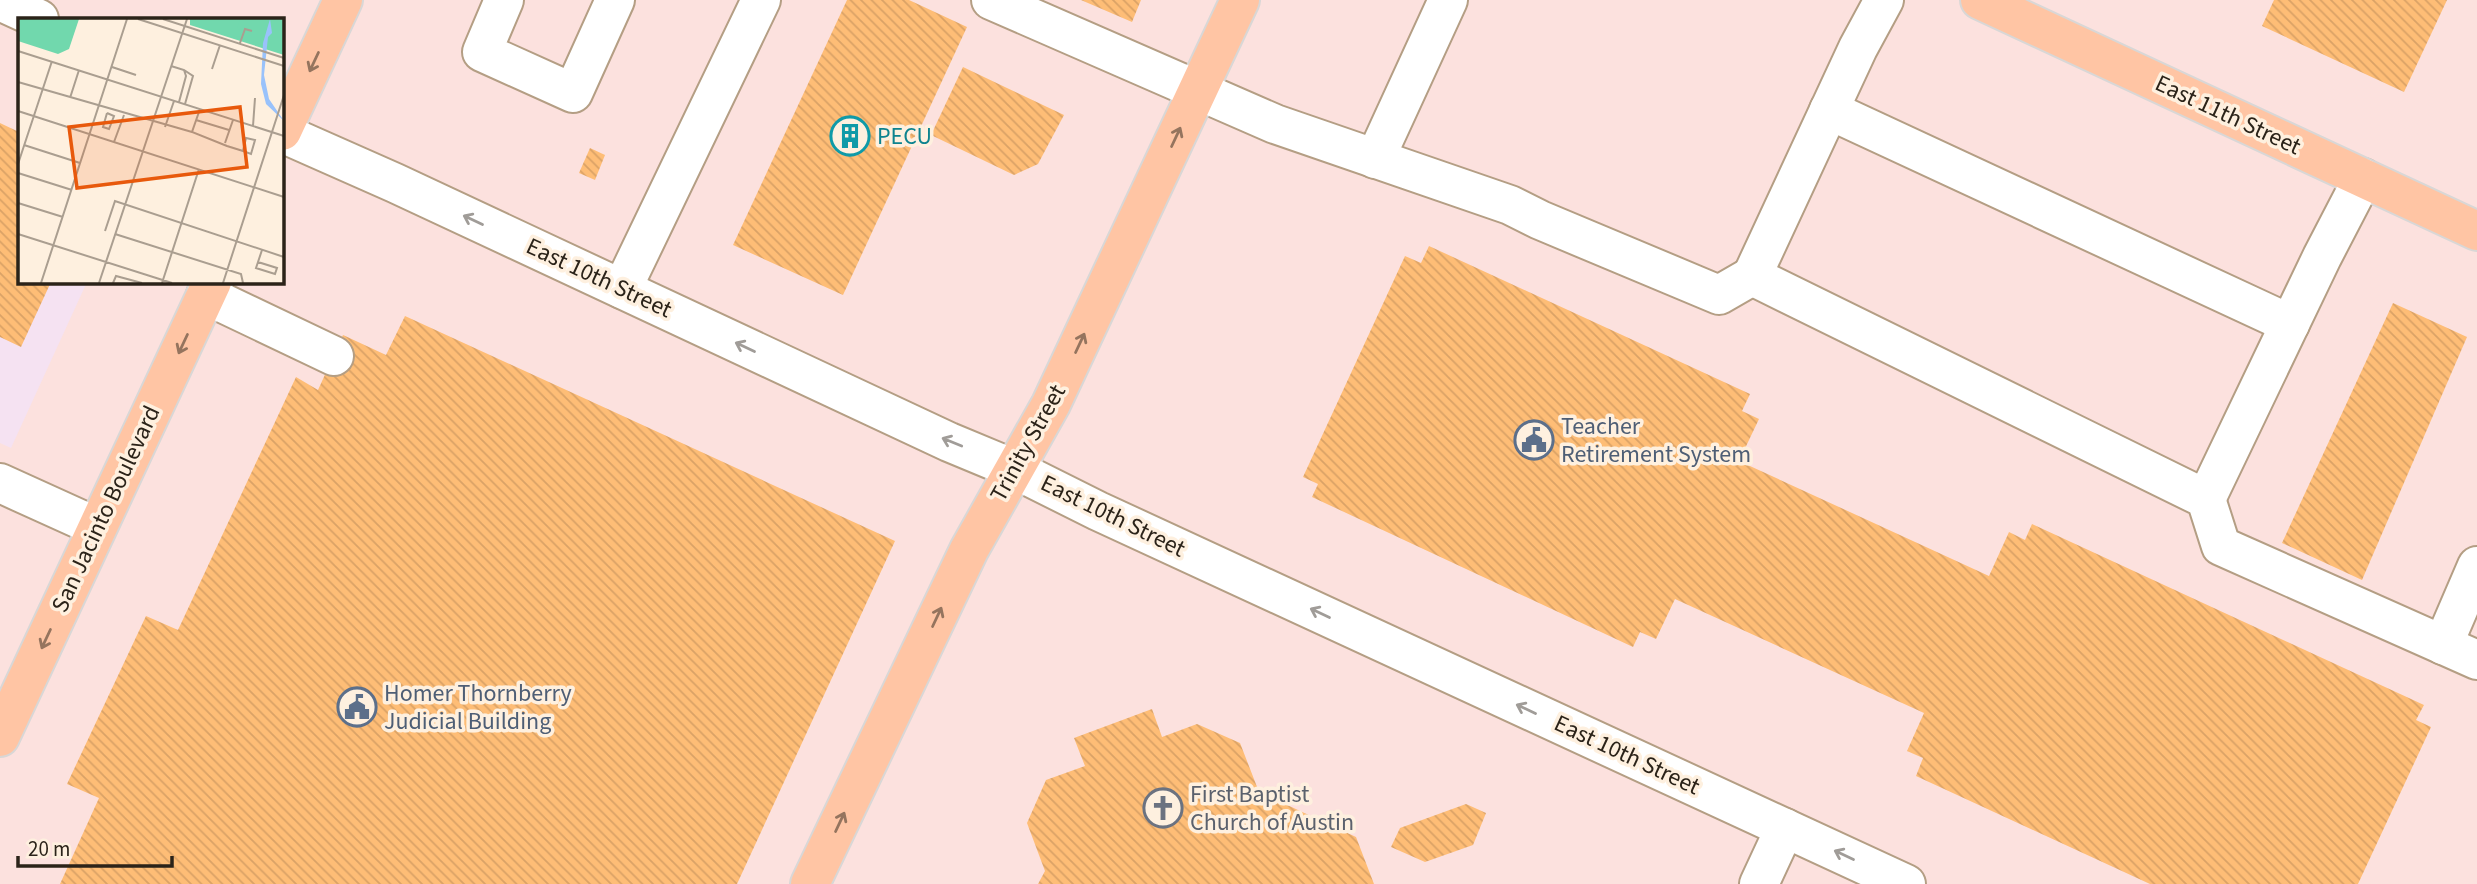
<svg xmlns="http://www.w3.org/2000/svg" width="2477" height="884" font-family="'Source Sans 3',sans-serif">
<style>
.commercial{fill:#fce1de;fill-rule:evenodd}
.education{fill:#f5e2f2}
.building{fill:url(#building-back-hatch)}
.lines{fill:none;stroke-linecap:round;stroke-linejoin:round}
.minor-casing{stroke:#b49e84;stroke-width:42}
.major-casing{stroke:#d9d7d6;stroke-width:42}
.minor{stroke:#fff;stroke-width:38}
.major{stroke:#ffc5a4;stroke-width:38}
.oneway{stroke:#95745e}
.oneway2{stroke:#a09c98}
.labels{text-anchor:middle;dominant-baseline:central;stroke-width:7;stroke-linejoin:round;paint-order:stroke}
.street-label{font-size:24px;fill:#2b2319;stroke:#fef0df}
.culture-label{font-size:24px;fill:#0d838f;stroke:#fef0df;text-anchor:start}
.service-label{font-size:24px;fill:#4e5e75;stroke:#fef0df;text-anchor:start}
.worship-label{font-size:24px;fill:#5b616d;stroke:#fef0df;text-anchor:start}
.inset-road{fill:none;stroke:#aa9e90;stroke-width:2}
.view{fill:#e8590c;fill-opacity:0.15;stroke:#e8590c;stroke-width:3.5}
.inset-edge{fill:none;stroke:#2b2319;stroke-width:3.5}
</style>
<defs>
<pattern id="building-back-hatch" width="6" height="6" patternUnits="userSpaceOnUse" patternTransform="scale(1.75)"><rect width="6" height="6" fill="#febd76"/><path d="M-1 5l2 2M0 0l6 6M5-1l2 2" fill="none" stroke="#daa266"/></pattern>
</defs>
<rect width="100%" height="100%" fill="#fef0df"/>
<!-- commercial -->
<path class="commercial" d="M0,0h2477v884h-2477zM19,19h263v263h-263z"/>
<!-- education -->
<polygon class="education" points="0,123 19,132 19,282 87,282 11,448 0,443"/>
<!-- building -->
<g class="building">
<polygon points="847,0 909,0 967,27 843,295 733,245"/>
<polygon points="1081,0 1141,0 1132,22"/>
<polygon points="2274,0 2447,0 2404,92 2262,26"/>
<polygon points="963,67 1064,115 1038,164 1014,175 931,135"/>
<polygon points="0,123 19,132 19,282 51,282 21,347 0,337"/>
<polygon points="590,148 605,155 595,180 579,173"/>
<polygon points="1429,246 1750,394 1742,411 1759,419 1739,461 1989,576 2009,532 2025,540 2032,524 2424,705 2416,720 2431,727 2358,884 2150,884 1916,776 1923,758 1907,751 1924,713 1675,599 1656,639 1640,632 1633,647 1312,497 1318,484 1303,477 1405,256 1421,263"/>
<polygon points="2393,303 2467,337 2362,580 2282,543"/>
<polygon points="405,316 895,541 737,884 60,884 99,798 67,784 146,616 178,630 296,377 318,390 343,335 386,355"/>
<polygon points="1152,709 1162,737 1197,724 1240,743 1259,792 1356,837 1374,884 1038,884 1045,871 1027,823 1046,780 1085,766 1074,738"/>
<polygon points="1466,804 1486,813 1473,845 1425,862 1391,847 1400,828"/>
</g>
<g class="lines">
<!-- minor casing -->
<g class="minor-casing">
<g id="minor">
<polyline points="504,0 482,52 573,93 615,0"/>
<polyline points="991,0 1275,124 1510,205 1540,220 1719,295 1752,276"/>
<polyline points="1884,0 1858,48 1752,276 2206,499 2221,546 2477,660"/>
<polyline points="0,1 39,19"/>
<polyline points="1829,110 2290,324"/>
<polyline points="282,133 395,183 949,442 1014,469 1098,511 1906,884"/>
<polyline points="1375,159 1448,0"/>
<polyline points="622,289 761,0"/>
<polyline points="206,295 334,356"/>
<polyline points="0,483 97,527"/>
<polyline points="2206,499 2322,257 2363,178"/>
<polyline points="2443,645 2477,566"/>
<polyline points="1759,884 1785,828"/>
</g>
</g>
<!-- major casing -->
<g class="major-casing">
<g id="major">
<polyline points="1980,0 2477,231"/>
<polyline points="282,131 343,0"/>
<polyline points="0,737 212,282"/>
<polyline points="810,884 969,550 1051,404 1240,0"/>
</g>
</g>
<!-- minor -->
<use href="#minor" class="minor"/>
<!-- major -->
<use href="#major" class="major"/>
</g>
<!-- one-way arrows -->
<defs><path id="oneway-shaft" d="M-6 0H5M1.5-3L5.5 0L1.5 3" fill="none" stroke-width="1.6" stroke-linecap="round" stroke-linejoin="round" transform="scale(1.75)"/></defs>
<g class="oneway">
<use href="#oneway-shaft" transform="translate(314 62) rotate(115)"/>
<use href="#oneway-shaft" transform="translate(1176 137) rotate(-65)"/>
<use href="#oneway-shaft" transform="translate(1080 343) rotate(-65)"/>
<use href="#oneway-shaft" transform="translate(183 344) rotate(115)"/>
<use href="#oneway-shaft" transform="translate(937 617) rotate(-65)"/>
<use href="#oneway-shaft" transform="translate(46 639) rotate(115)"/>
<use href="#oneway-shaft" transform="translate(840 822) rotate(-65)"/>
</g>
<g class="oneway2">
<use href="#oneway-shaft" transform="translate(473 220) rotate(-155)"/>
<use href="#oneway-shaft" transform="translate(745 347) rotate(-155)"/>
<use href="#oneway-shaft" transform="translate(952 442) rotate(-158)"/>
<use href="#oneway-shaft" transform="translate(1320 613) rotate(-155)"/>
<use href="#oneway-shaft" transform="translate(1526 709) rotate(-155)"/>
<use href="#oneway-shaft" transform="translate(1844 855) rotate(-155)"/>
</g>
<!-- icons -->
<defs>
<g id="building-ring" transform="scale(2.0125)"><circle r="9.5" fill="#fef0df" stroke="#0f9aa8" stroke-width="1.5"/><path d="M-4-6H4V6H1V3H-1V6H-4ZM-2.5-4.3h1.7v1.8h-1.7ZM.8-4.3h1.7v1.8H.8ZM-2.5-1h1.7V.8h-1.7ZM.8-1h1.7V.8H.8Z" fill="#0f9aa8"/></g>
<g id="civic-ring" transform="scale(2.0125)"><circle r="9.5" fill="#fef0df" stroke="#5c6f8a" stroke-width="1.5"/><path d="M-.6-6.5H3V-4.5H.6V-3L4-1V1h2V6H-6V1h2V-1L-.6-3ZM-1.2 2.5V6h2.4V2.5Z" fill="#5c6f8a"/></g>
<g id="church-ring" transform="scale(2.0125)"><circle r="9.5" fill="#fef0df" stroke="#6b7280" stroke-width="1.5"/><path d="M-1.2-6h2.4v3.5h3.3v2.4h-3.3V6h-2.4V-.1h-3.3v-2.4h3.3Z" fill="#6b7280"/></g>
</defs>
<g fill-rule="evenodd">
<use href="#building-ring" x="850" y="136"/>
<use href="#civic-ring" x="1534" y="440"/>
<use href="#civic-ring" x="357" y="707"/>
<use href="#church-ring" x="1163" y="808"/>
</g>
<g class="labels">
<!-- street labels -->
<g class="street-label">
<text transform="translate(2228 115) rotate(25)">East 11th Street</text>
<text transform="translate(599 278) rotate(25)">East 10th Street</text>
<text transform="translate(1028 443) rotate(-61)">Trinity Street</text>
<text transform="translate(106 509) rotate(-65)">San Jacinto Boulevard</text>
<text transform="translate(1113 516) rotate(26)">East 10th Street</text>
<text transform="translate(1627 755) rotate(25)">East 10th Street</text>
</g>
<!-- culture labels -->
<g class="culture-label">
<text x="877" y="136">PECU</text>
</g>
<!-- service labels -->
<g class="service-label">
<text x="1561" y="426">Teacher<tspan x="1561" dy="28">Retirement System</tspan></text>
<text x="384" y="693">Homer Thornberry<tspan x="384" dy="28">Judicial Building</tspan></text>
</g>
<!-- worship labels -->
<g class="worship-label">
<text x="1190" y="794">First Baptist<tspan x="1190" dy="28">Church of Austin</tspan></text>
</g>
</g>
<!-- overview -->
<g transform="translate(18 18)">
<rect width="266" height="266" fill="#fef0df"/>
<path d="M0,1h61l-10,30 -11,5 -40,-13zM172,1h94v36l-94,-30z" fill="#71d8ad"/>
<path d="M175,1h47l-3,9 5,3 -3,6 -9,-1 -37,-12z" fill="#71d8ad"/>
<path d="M252,1l2,14 -4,4 -4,38 5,24 15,22 -18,-17 -5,-20 2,-41z" fill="#99c2fb"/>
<path class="inset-road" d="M120,1l146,47M145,1l121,39M222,25l5,-14 7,2M0,33l266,85M153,48l13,4 2,6 -7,26M94,49l24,8M194,51l8,-24M166,52l9,6 -8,28M0,64l174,50M52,80l9,-28M182,91l-8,23 35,14 16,5 8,3 4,-14 -9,-2 -3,13M0,93l266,86M89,95l-4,14 6,2 5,-13 -7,-3M178,102l33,10M235,108l2,-28M147,109l9,-26M96,124l10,-27M207,125l8,-23M6,127l56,18M0,146l34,-103M0,155l54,17M0,185l45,14M87,213l10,-30 169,56M0,216l154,49M97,216l126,40 2,9M240,244l-2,6 19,6 2,-6 -19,-6 4,-12M23,265l86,-264M81,265l88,-264M95,265l3,-7 26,7M144,265l37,-114M205,265l61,-188"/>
<path class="view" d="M222,89l7,60 -170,21 -8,-61z"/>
<rect width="266" height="266" class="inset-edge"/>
</g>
<!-- scale -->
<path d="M18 856v10h154v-10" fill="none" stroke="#2b2319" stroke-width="3.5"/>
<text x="28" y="856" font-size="21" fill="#2b2319" stroke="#fef0df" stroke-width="5" paint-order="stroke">20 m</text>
</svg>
